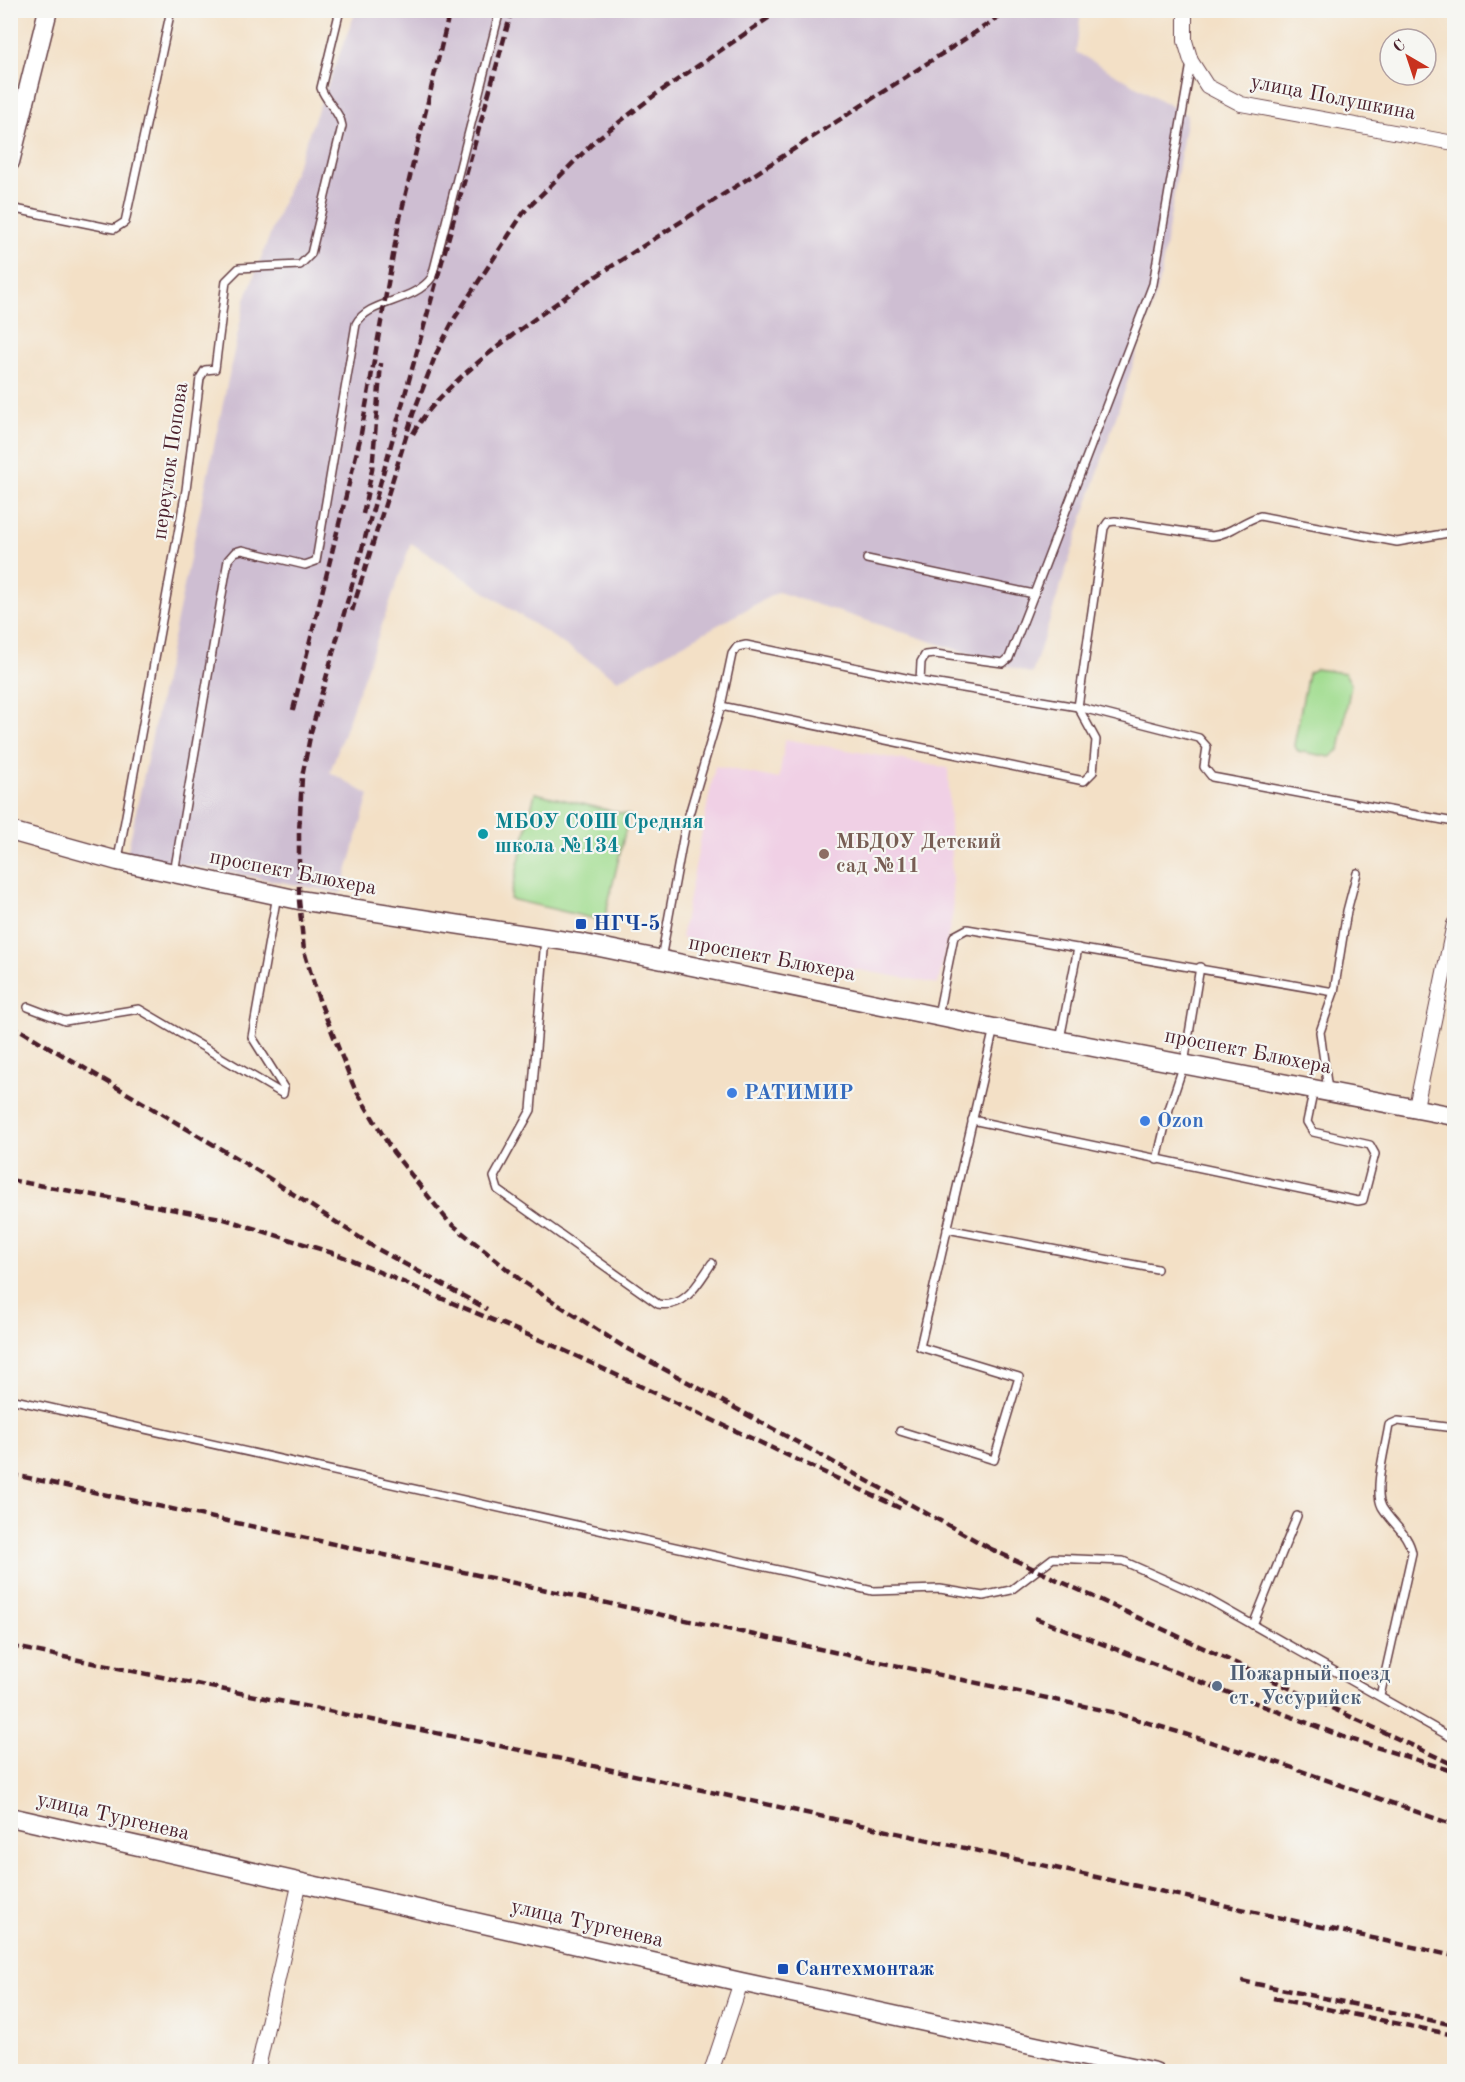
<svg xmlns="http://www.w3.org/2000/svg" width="1465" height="2082" font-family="'Old Standard TT',serif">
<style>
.built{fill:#f0d0e5}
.industrial{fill:#cebed2}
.green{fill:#a2dd91;stroke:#767e5e;stroke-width:1.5}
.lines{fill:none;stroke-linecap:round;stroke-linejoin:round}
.service-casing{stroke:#633c42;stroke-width:10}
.minor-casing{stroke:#633c42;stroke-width:16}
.tertiary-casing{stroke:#633c42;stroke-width:21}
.service{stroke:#fff;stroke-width:7}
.minor{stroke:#fff;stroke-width:14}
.tertiary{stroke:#fff;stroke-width:18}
.rail{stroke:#4a1f2b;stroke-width:4.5;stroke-dasharray:9 4.5;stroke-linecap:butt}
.culture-dot{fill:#0f9aa8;stroke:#f6f6f2;stroke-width:2}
.education-dot{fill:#8d6e63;stroke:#f6f6f2;stroke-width:2}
.transit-dot{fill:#1a4fb4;stroke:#f6f6f2;stroke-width:2}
.shop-dot{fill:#3f7fe0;stroke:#f6f6f2;stroke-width:2}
.service-dot{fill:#5c6f8a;stroke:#f6f6f2;stroke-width:2}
.labels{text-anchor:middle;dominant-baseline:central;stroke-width:4.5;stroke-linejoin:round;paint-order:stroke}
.street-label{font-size:21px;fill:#4a1f2b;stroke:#f6f6f2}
.culture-label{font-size:21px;font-weight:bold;fill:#0d838f;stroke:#f6f6f2;text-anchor:start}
.education-label{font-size:21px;font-weight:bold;fill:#785e54;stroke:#f6f6f2;text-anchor:start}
.transit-label{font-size:21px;font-weight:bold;fill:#164399;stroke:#f6f6f2;text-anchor:start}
.shop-label{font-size:21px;font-weight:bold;fill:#366cbe;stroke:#f6f6f2;text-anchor:start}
.service-label{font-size:21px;font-weight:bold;fill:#4e5e75;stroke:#f6f6f2;text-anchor:start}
</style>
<rect width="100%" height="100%" fill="#f6f6f2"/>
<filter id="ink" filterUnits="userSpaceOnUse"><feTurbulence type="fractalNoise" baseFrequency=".0167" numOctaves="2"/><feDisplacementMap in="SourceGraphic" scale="12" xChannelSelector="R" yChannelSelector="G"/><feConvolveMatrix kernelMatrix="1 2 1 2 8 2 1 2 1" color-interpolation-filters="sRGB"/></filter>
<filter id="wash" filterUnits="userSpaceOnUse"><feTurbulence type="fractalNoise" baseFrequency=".008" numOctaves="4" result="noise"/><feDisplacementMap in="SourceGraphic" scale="24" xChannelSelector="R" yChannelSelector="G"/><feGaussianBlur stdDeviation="1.35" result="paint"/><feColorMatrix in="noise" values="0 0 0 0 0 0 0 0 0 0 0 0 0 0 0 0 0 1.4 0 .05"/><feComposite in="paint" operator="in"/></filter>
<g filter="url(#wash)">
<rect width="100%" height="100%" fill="#f3e0c6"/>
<!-- built -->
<polygon class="built" points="785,739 948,768 953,912 938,984 681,938 715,766 779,779"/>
<!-- industrial -->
<polygon class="industrial" points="356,11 1081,11 1076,52 1187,115 1159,285 1032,674 778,592 618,680 411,543 330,772 369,795 341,893 127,854 245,300"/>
<!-- green -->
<g class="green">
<polygon points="1316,669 1345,673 1351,684 1339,750 1330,757 1298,751 1294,745 1308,673"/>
<polygon points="535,793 629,815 604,921 510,899"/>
</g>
</g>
<g filter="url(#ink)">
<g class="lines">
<!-- service casing -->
<g class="service-casing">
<g id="service">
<polyline points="10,208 114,229 125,222 171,10"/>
<polyline points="867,559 1034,594 1153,284 1191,63"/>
<polyline points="920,681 921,662 925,655 935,654 1003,663 1009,658 1034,594"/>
<path d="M721,706l363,75 9,-9 3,-32 -18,-33 26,-179 4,-6 7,-1 97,15c19,-2 30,-15 48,-20l137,26 57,-10"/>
<path d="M118,859l68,-369 14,-112 5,-8 10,-1 11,-88 13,-13 61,-3 11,-11 31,-128c-2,-15 -16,-23 -21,-38l19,-78"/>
<path d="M174,873l54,-313 7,-8 7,-2 63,15 11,-4 40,-237c12,-24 58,-21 76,-47l68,-267"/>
<path d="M545,938l-14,172 -37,67 4,13 160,114c28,5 40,-21 54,-41"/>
<polyline points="661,959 685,828 721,706 732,654 737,647 746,645 920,681 1078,707 1199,738 1207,747 1204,767 1212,777 1454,822"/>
<polyline points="28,1007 65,1021 139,1009 283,1094 284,1088 252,1037 277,895"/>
<polyline points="938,1015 954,936 967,929 1334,992"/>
<polyline points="1060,1039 1078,948"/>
<polyline points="1328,1090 1320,1032 1334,992 1347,911 1357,873"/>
<polyline points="972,1120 1358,1201 1363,1200 1375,1154 1370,1145 1313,1132 1307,1122 1314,1089"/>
<polyline points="1157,1160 1169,1109 1184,1064 1200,967"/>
<polyline points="947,1229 1157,1269"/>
<polyline points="10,1399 873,1591 940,1589 983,1596 1011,1590 1053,1558 1123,1561 1202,1596 1454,1739"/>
<polyline points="900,1431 994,1460 1019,1377 920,1347 994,1028"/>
<polyline points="1253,1625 1297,1516"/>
<path d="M1380,1696l32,-143c-3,-19 -20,-29 -30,-46 -9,-17 4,-62 7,-82l9,-4 56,7"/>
</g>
</g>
<!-- minor casing -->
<g class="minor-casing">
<g id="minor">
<polyline points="1185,10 1185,41 1191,61 1207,86 1241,104 1454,143"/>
<polyline points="1416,1107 1454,924"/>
<polyline points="257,2072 300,1881"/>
<polyline points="711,2072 741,1982"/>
</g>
</g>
<!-- tertiary casing -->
<g class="tertiary-casing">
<g id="tertiary">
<polyline points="10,162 48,10"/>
<polyline points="10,831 118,861 299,900 585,944 994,1028 1454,1116"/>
<polyline points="10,1817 741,1982 1155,2072"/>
</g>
</g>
<!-- service -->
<use href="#service" class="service"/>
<!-- minor -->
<use href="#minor" class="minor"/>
<!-- tertiary -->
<use href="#tertiary" class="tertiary"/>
<!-- rail -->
<g class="rail">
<polyline points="512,10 311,732 302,777 299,832 299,900 304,951 318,997 354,1087 393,1152 448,1221 523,1282 624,1347 995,1551"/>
<path d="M413,434c27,-52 119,-113 168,-148l429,-276"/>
<polyline points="363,514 372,470 381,363"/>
<polyline points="352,611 413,414 436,354 454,319 524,212 597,139 655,95 780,10"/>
<polyline points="293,710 360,439 399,222 450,10"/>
<polyline points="10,1024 258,1171 374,1247 487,1309"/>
<polyline points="10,1180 221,1218 339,1255 559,1348 902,1509"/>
<polyline points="10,1474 1116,1713 1279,1763 1454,1825"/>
<polyline points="989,1548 1454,1765"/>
<polyline points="1035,1618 1344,1737 1452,1771"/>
<polyline points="10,1646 539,1754 1454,1956"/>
<polyline points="1242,1981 1454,2025"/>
<polyline points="1273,1998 1454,2035"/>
</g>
</g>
</g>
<!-- markers -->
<circle class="culture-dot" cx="483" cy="834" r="6"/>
<circle class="education-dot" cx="824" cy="854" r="6"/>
<g class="transit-dot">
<rect x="575" y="918" width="12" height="12" rx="3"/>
<rect x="777" y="1963" width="12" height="12" rx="3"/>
</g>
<g class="shop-dot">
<circle cx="732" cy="1093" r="6"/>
<circle cx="1145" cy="1121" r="6"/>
</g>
<circle class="service-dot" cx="1217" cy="1686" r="6"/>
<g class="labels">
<!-- street labels -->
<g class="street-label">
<text transform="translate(1333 98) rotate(11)">улица Полушкина</text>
<text transform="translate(171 461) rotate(-82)">переулок Попова</text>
<text transform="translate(293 873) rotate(11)">проспект Блюхера</text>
<text transform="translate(772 959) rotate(11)">проспект Блюхера</text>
<text transform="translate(1248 1052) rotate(11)">проспект Блюхера</text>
<text transform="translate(113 1817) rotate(13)">улица Тургенева</text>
<text transform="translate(587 1924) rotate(13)">улица Тургенева</text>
</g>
<!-- culture labels -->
<g class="culture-label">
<text x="495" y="822">МБОУ СОШ Средняя<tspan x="495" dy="24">школа №134</tspan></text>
</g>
<!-- education labels -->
<g class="education-label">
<text x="836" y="842">МБДОУ Детский<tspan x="836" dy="24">сад №11</tspan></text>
</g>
<!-- transit labels -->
<g class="transit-label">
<text x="593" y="924">НГЧ-5</text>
<text x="795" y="1969">Сантехмонтаж</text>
</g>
<!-- shop labels -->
<g class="shop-label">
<text x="744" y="1093">РАТИМИР</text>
<text x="1157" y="1121">Ozon</text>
</g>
<!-- service labels -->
<g class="service-label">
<text x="1229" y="1674">Пожарный поезд<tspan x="1229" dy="24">ст. Уссурийск</tspan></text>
</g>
</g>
<!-- margin -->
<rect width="1465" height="2082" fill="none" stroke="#f6f6f2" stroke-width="36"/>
<!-- north arrow -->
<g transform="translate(1408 57) rotate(321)"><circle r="28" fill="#f6f6f2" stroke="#b1a0a2" stroke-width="1.5"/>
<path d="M0-4.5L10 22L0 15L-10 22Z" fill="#c8321e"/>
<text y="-9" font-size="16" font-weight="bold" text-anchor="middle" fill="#4a1f2b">С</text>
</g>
</svg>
